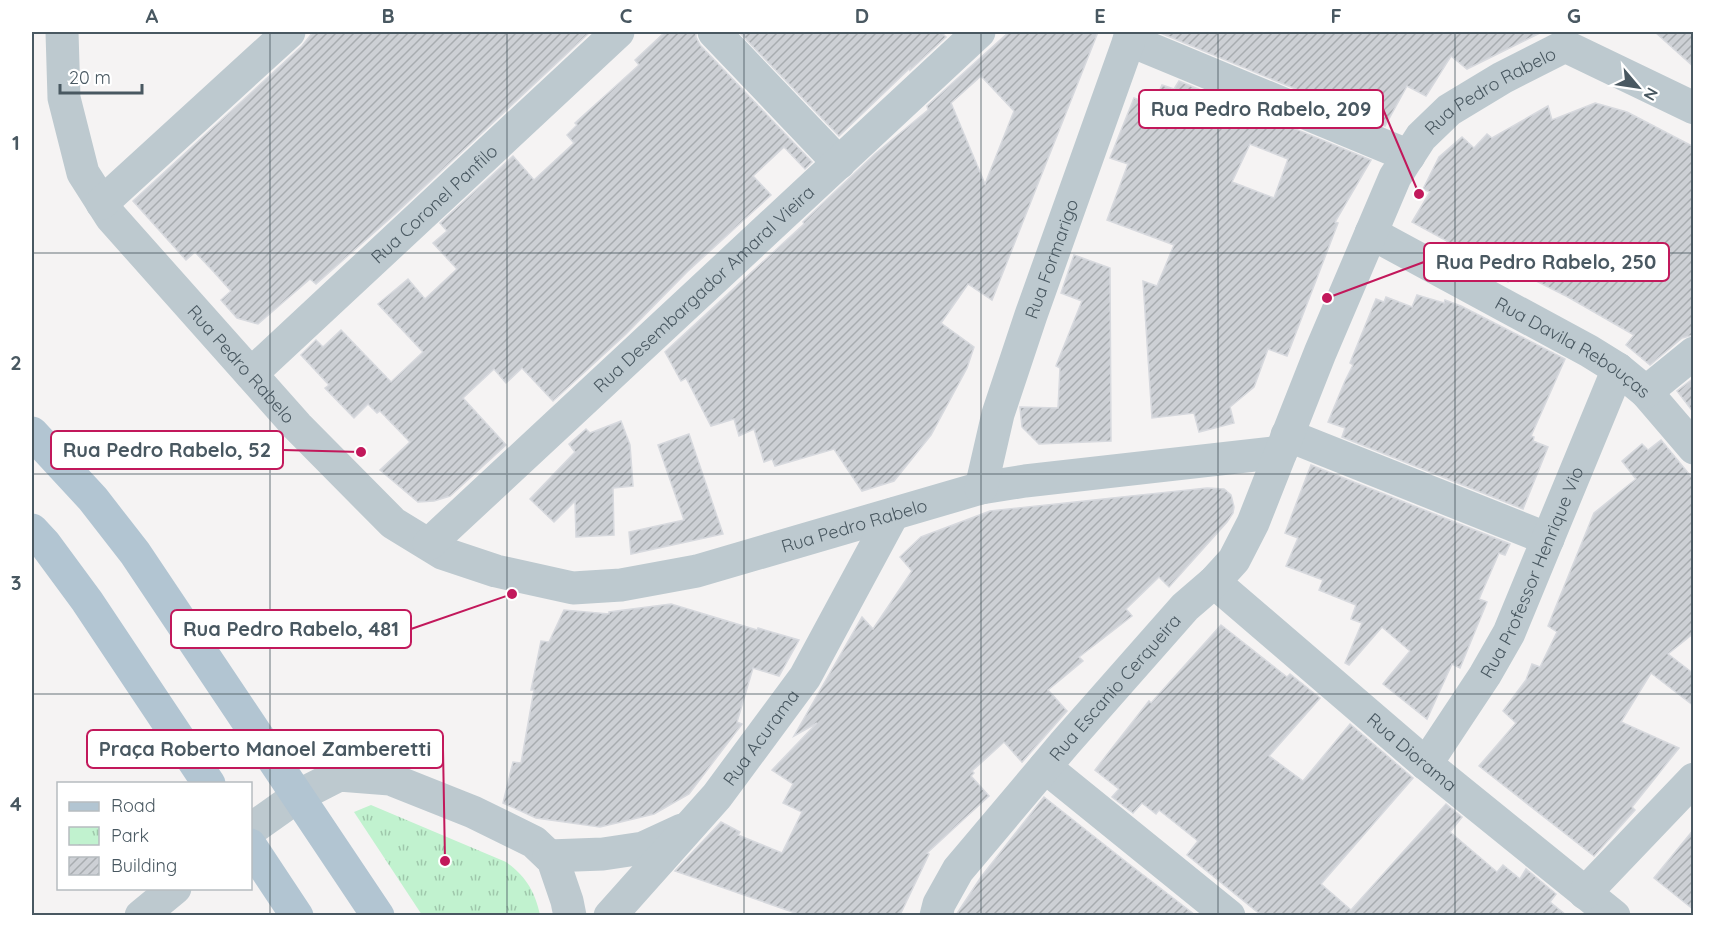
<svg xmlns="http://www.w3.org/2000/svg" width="1725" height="947" font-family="Quicksand,sans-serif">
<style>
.park{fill:url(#park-tufts)}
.building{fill:url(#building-hatch);stroke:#d7d9de;stroke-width:1.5;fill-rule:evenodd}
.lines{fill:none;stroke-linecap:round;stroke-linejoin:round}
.minor{stroke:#bdc9cf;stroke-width:33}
.major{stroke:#b2c5d2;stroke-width:33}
.grid{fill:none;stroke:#495861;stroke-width:1.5;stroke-opacity:0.55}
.labels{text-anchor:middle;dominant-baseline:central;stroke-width:4.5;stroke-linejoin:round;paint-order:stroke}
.street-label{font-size:18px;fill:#495861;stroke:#fff}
.leader{fill:none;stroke:#c2185b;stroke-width:2}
.callout-dot{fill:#c2185b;stroke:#fff;stroke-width:2}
.callout{fill:#fff;stroke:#c2185b;stroke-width:2}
.callout-label{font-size:20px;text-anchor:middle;font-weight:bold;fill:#495861}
.neatline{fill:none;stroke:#495861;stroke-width:2}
.grid-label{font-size:20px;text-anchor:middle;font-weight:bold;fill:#495861}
</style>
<defs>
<pattern id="park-tufts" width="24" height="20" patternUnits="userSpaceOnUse" patternTransform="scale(1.5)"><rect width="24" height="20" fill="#c1f2cf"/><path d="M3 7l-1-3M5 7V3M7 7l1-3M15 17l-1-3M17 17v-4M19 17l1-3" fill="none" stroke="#9fc7ab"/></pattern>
<pattern id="building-hatch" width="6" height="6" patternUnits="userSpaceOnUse" patternTransform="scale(1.5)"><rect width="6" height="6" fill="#cdd0d5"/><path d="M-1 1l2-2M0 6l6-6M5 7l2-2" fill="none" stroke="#a8acb0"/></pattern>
</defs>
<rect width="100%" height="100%" fill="#f5f3f3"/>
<!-- park -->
<path class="park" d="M371,805l135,57c20,14 29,30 34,53h-118l-68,-103z"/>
<!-- building -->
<g class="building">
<polygon points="313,32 590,32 395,214 316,284 310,279 258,324 237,318 221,300 231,291 212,270 195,252 186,260 133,201 302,46"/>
<polygon points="665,32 696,32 696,37 700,45 812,162 805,169 784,147 753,176 771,195 687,272 626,334 553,401 522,368 506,383 494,369 463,398 506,445 450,496 434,501 418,502 380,470 410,442 380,411 377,413 368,404 354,418 325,388 329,385 301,355 316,340 323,347 341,330 391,382 423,352 378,304 408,279 425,299 457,269 433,243 447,231 440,223 513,156 534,180 574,143 567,135 577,125 575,123 639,65 635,60"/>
<polygon points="739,32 941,32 946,37 910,70 910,68 839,136"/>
<path d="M1009,32h89l-106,268 -24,-16 -27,39 33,24 -7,21 -36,67 -37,46 -32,10 -28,-42 -59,17 -3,-7 -8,3 -10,-33 -15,7 -5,-17 -23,7 -25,-48 -5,3 -16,-29 139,-128 -1,-2 72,-68 53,-44 -1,-4zM981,76l33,35 -29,73 -34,-81z"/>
<polygon points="1158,32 1542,32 1467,69 1451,56 1426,96 1407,86 1385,126"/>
<polygon points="1655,32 1694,32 1694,67"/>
<path d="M1179,81l192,79 -36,62 3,1 -51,133 -19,-7 -14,38 -24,20 4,16 -35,9 -5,-19 -42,5 -9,-137 14,5 17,-41 -67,-25 21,-56 -18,-6 24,-60 19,7 9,-20 12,4zM1250,144l38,15 -14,39 -42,-16z"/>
<polygon points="1595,103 1627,112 1694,147 1694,335 1682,338 1650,365 1626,345 1634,335 1568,297 1514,270 1508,282 1444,248 1447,241 1412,222 1430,192 1423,189 1439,157 1462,137 1474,148 1487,134 1492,138 1548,106 1552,120"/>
<polygon points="1074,255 1110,268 1111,441 1039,444 1022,427 1020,407 1058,408 1060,368 1056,366 1082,301 1061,293"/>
<polygon points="1417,295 1444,303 1445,300 1461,306 1565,359 1531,436 1534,437 1533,441 1548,447 1523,509 1342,437 1345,428 1328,422 1345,381 1353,365 1350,363 1376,299 1384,302 1386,297 1412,307"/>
<polygon points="1694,378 1694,413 1677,391"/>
<polygon points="621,421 630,445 633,486 613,488 614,535 576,537 575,501 554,522 530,499 575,452 569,444 586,429 590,433"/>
<polygon points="689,434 723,534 631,554 629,532 684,520 658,445"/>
<polygon points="1661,440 1694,480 1694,633 1668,654 1694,674 1694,706 1651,673 1621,722 1679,748 1632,807 1635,810 1594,856 1479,766 1516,723 1503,711 1526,680 1532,664 1540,667 1557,632 1548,626 1594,513 1636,479 1622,461 1642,444 1648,450"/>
<polygon points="1311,465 1510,544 1505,555 1499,553 1479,599 1487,602 1460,668 1452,664 1427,719 1383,684 1410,651 1382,627 1349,665 1345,663 1362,623 1351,619 1356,605 1319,590 1323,580 1286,566 1298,538 1285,533"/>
<polygon points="1207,488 1224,489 1231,495 1234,507 1233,513 1227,522 1169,587 1159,577 1126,609 1132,616 1079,657 1083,661 1048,690 1067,711 1022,762 1004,742 972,771 974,773 971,776 989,796 927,853 929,854 900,915 801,915 675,871 721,822 740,832 738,835 782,853 802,812 783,803 793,784 772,770 817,723 794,736 862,617 873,629 912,571 900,557 921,537 990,511"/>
<polygon points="671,604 757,630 758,628 799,640 779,676 753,668 737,722 742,724 689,794 654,814 600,827 536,818 503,803 513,762 521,763 534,690 531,690 541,641 549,642 564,610 609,614 609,612"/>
<polygon points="1221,625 1287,677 1290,674 1320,698 1269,756 1303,781 1350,724 1413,778 1321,884 1351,910 1446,804 1462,817 1450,832 1497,872 1503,865 1520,879 1526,869 1556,894 1550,902 1566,915 1261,915 1187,855 1198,841 1159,810 1156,814 1142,803 1133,813 1112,797 1119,789 1095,770 1149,701 1151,703"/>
<polygon points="1044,797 1125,861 1195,915 956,915 981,877"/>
<polygon points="1694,829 1694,910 1654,878"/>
</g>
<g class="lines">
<!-- minor -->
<g class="minor">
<path id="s1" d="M62,32l2,66 19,75 28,44 186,209 96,97 49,30 54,18 77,17 48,-3 76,-14 284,-83 44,-7 256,-29"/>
<polyline points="714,32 839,163"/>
<polyline points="1129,40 1409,156"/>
<polyline points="102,203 289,32"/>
<path id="s2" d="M1371,233l218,118 29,18 28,23 48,56"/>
<path id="s3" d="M251,374l367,-342"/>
<polyline points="1646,392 1694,353"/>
<polyline points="1287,435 1548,539"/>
<path id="s4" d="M981,488l17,-74 33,-99 101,-283"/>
<path id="s5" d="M429,544l550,-512"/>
<path id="s6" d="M1214,582l212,182 188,152"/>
<path id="s7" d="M1426,764l59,-89 24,-42 109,-264"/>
<polyline points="1045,767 1229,916"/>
<polyline points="250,830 298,796 339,775 390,779 473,812 534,842 553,860 567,901 570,916"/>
<polyline points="549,856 603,854 643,848 682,830"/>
<polyline points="1585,893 1694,779"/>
<polyline points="141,916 175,888"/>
<path id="s8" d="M610,916l107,-120 88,-119 88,-163"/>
<path id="s9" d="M936,916l3,-12 19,-34 107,-127 120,-136 29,-25 20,-22 19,-37 67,-170 75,-176 26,-40 28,-27 53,-32 63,-32 129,62"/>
</g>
<!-- major -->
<g class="major">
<polyline points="32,433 93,499 135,553 378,916"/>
<polyline points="32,530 45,544 87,601 209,784"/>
<polyline points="250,845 297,916"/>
</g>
</g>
<!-- grid -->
<path class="grid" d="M270,32v884M507,32v884M744,32v884M981,32v884M1218,32v884M1455,32v884M32,253h1662M32,474h1662M32,694h1662"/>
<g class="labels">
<!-- street labels -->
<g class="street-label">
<text stroke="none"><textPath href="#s9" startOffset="1014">Rua Pedro Rabelo</textPath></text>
<text stroke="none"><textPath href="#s3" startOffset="250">Rua Coronel Panfilo</textPath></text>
<text stroke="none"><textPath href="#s4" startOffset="240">Rua Formarigo</textPath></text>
<text stroke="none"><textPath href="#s5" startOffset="375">Rua Desembargador Amaral Vieira</textPath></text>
<text stroke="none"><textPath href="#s2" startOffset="232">Rua Davila Rebouças</textPath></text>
<text stroke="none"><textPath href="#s1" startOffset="392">Rua Pedro Rabelo</textPath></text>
<text stroke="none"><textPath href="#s1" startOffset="1094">Rua Pedro Rabelo</textPath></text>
<text stroke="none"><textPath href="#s7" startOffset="220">Rua Professor Henrique Vio</textPath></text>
<text stroke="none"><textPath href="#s9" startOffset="292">Rua Escanio Cerqueira</textPath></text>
<text stroke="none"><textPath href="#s8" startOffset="234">Rua Acurama</textPath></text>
<text stroke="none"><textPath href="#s6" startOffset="261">Rua Diorama</textPath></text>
</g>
</g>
<!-- callouts -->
<path class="leader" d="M1419 194L1383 109M1327 298L1424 262M361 452L283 450M512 594L411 629M445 861L443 749"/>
<g class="callout-dot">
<circle cx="1419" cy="194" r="6"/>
<circle cx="1327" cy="298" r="6"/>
<circle cx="361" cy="452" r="6"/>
<circle cx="512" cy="594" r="6"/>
<circle cx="445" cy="861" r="6"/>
</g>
<g class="callout">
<rect x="1139" y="90" width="244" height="38" rx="6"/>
<rect x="1424" y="243" width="245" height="38" rx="6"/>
<rect x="51" y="431" width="232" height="38" rx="6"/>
<rect x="171" y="610" width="240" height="38" rx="6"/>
<rect x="87" y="730" width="356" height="38" rx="6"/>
</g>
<g class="callout-label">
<text x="1261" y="116">Rua Pedro Rabelo, 209</text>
<text x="1546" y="269">Rua Pedro Rabelo, 250</text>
<text x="167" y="457">Rua Pedro Rabelo, 52</text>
<text x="291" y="636">Rua Pedro Rabelo, 481</text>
<text x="265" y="756">Praça Roberto Manoel Zamberetti</text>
</g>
<!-- border -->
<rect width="1725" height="947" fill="none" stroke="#ffffff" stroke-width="66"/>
<!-- legend -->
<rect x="57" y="782" width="195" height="108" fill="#ffffff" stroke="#b6bcc0" stroke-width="1.5"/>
<rect x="69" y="802" width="30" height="9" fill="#b2c5d2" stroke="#b6bcc0" stroke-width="1.5"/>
<text x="111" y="812" font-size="18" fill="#495861">Road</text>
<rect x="69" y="827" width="30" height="18" fill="url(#park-tufts)" stroke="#b6bcc0" stroke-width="1.5"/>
<text x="111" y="842" font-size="18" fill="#495861">Park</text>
<rect x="69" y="857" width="30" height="18" fill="url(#building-hatch)" stroke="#b6bcc0" stroke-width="1.5"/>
<text x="111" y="872" font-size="18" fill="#495861">Building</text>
<!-- north arrow -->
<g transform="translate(1638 87) rotate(119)" stroke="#ffffff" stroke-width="4.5" paint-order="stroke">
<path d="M0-4.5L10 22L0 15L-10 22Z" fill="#495861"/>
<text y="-9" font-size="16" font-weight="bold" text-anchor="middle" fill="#495861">N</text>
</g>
<!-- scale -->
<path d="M60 84v9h82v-9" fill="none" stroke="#495861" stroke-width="3"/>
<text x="69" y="84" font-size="18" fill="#495861" stroke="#ffffff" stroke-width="4.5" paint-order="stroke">20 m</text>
<rect x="33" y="33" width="1659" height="881" class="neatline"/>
<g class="grid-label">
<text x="152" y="23">A</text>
<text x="388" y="23">B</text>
<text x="626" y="23">C</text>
<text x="862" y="23">D</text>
<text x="1100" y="23">E</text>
<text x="1336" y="23">F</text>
<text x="1574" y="23">G</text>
<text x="16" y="150">1</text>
<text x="16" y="370">2</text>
<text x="16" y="590">3</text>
<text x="16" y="811">4</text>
</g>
</svg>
